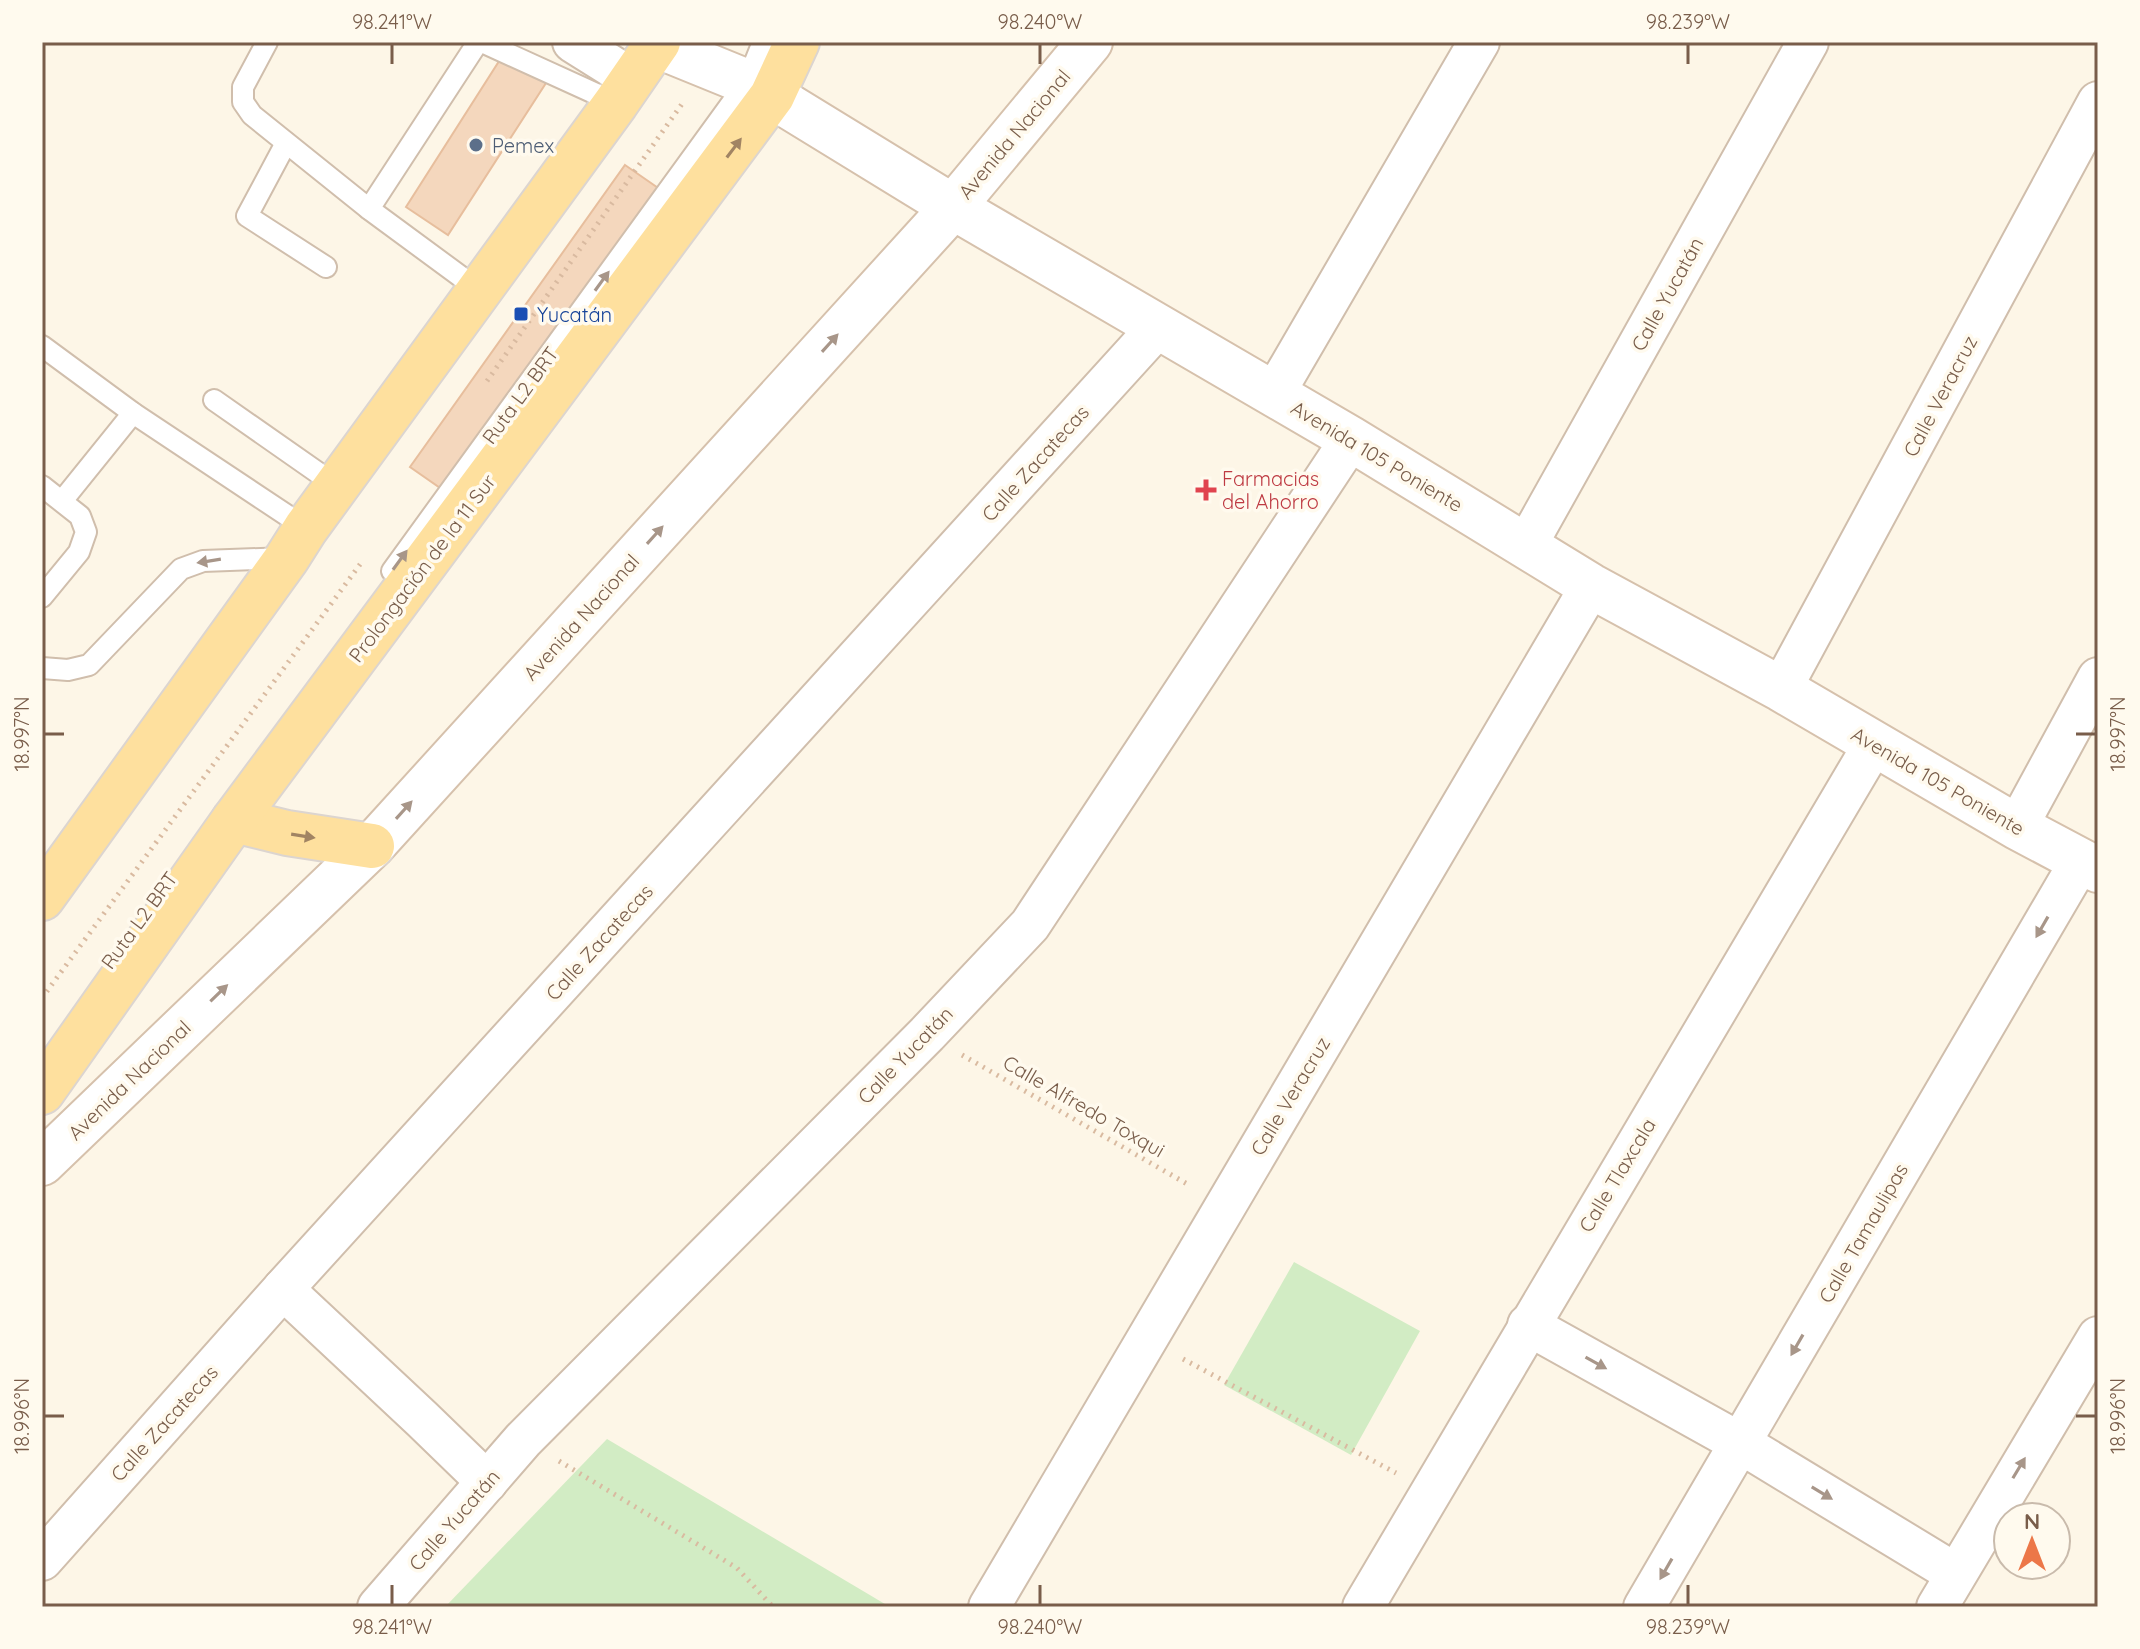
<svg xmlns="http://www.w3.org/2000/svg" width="2140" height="1649" font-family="Quicksand,sans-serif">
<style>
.green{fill:#d2ecc4}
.building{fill:#f4d7bd;stroke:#e7be9d;stroke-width:2}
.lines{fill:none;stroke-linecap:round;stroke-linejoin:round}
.lane-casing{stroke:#d0beac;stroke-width:24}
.street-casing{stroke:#d0beac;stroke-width:44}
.secondary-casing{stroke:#d6c1ac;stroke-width:48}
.primary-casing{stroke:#dcd5d0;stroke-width:48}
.path{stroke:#d9baa0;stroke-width:5;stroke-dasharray:2 6;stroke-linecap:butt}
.lane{stroke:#fff;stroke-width:20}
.street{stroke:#fff;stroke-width:40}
.secondary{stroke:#fff;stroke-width:44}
.primary{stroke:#fee09e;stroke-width:44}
.oneway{fill:#a18463}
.oneway2{fill:#a89689}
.ticks{fill:none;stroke:#795d4a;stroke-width:3}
.service-dot{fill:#5c6f8a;stroke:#fffaee;stroke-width:3}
.transit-dot{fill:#1a4fb4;stroke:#fffaee;stroke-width:3}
.health-dot{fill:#e0444e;stroke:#fffaee;stroke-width:3}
.labels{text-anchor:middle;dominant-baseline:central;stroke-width:7;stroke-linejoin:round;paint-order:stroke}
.street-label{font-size:20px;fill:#795d4a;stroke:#fffaee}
.service-label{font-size:20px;fill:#4e5e75;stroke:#fffaee;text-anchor:start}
.transit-label{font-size:20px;fill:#164399;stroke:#fffaee;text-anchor:start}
.health-label{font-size:20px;fill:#be3a42;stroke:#fffaee;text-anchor:start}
.neatline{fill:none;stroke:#795d4a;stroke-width:3}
.ticks-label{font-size:20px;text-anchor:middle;fill:#795d4a}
</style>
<rect width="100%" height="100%" fill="#fdf6e7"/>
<!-- green -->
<g class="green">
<polygon points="1294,1262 1420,1331 1351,1455 1224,1385"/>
<polygon points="607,1439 890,1607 445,1607"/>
</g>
<!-- building -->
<g class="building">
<polygon points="503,55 546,83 448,235 406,207"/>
<polygon points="625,165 661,190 446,492 410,467"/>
</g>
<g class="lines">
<!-- lane casing -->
<g class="lane-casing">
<g id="lane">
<polyline points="267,42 243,87 243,102 252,115 369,209"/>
<polyline points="478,42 369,209 479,290"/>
<polyline points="482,42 616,103"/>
<polyline points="286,143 247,216 326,267"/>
<polyline points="42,346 133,413 306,528"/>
<polyline points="214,400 337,486"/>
<polyline points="42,486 80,516 86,532 79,552 42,597"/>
<polyline points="62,501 133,413"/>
<polyline points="392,571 747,82 763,42"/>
<polyline points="42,668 68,670 89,665 181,569 203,561 287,558"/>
</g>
</g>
<!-- street casing -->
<g class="street-casing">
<g id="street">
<polyline points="573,42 632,79"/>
<polyline points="1274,394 1479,42"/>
<polyline points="1526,546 1808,42"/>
<polyline points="1781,689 2098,102"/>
<polyline points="2017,827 2098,678"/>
<polyline points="283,1289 422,1419 487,1482"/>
<polyline points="1528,1325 1740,1443 1956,1574"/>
<polyline points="42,1560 283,1289 1158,327"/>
<polyline points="378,1607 523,1440 927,1034 1030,925 1351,439"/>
<polyline points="989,1607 1591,586"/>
<polyline points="1363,1607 1874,744"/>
<polyline points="1644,1607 2081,860"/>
<polyline points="1937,1607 2098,1337"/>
</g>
</g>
<!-- secondary casing -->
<g class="secondary-casing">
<g id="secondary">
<polyline points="656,45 747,82 772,96 953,207 1351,439 1591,586 1781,689 2017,827 2098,870"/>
<polyline points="42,1163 372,846 953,207 1090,42"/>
</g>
</g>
<!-- primary casing -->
<g class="primary-casing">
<g id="primary">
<polyline points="234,820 287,833 372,846"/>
<polyline points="42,898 287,558 306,528 616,103 658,42"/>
<polyline points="42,1092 234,820 772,96 797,42"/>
</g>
</g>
<!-- path -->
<g class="path">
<polyline points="487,381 684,101"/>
<polyline points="42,998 361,563"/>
<polyline points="962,1055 1189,1185"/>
<polyline points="1183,1359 1396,1473"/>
<polyline points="559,1461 737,1568 773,1607"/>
</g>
<!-- lane -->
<use href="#lane" class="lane"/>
<!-- street -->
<use href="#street" class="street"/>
<!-- secondary -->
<use href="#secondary" class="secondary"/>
<!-- primary -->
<use href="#primary" class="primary"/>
</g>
<!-- one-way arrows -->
<defs><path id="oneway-solid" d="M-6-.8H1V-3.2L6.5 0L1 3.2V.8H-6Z" transform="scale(2)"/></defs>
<g class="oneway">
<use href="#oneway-solid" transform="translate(734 148) rotate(-53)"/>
<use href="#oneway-solid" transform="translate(303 836) rotate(9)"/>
</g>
<g class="oneway2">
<use href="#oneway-solid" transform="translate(602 281) rotate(-54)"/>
<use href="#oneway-solid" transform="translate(830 343) rotate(-48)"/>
<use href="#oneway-solid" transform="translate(655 535) rotate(-48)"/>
<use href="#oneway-solid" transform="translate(400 560) rotate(-54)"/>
<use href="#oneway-solid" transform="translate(209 561) rotate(171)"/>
<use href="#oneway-solid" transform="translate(404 810) rotate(-48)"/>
<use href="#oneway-solid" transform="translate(2042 927) rotate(120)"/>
<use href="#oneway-solid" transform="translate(219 993) rotate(-44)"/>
<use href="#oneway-solid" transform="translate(1797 1345) rotate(120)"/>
<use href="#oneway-solid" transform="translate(1596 1363) rotate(29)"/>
<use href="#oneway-solid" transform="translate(2019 1468) rotate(-59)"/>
<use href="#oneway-solid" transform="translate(1822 1493) rotate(31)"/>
<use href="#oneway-solid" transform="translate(1666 1569) rotate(120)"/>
</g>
<!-- ticks -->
<path class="ticks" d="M392,44v20M1040,44v20M1688,44v20M44,734h20M2076,734h20M44,1416h20M2076,1416h20M392,1585v20M1040,1585v20M1688,1585v20"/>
<!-- markers -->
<circle class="service-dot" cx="476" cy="145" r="8"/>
<rect class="transit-dot" x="513" y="306" width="16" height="16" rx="4"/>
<path class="health-dot" d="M1202 478h8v8h8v8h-8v8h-8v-8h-8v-8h8z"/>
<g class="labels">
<!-- street labels -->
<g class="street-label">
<text transform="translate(1014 134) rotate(-50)">Avenida Nacional</text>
<text transform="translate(1667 294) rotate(-61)">Calle Yucatán</text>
<text transform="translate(520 395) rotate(-54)">Ruta L2 BRT</text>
<text transform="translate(1940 396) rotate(-62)">Calle Veracruz</text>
<text transform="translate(1377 456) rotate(31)">Avenida 105 Poniente</text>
<text transform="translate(1035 463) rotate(-48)">Calle Zacatecas</text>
<text transform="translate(422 568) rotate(-53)">Prolongación de la 11 Sur</text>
<text transform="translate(581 617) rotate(-48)">Avenida Nacional</text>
<text transform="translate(1938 781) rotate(30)">Avenida 105 Poniente</text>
<text transform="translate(139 920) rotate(-54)">Ruta L2 BRT</text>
<text transform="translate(599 942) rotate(-48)">Calle Zacatecas</text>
<text transform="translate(905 1055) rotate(-46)">Calle Yucatán</text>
<text transform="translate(129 1080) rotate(-44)">Avenida Nacional</text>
<text transform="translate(1290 1096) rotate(-59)">Calle Veracruz</text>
<text transform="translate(1084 1106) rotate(30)">Calle Alfredo Toxqui</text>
<text transform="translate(1617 1175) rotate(-59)">Calle Tlaxcala</text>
<text transform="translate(1863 1233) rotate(-60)">Calle Tamaulipas</text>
<text transform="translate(164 1423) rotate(-48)">Calle Zacatecas</text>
<text transform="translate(454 1520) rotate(-49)">Calle Yucatán</text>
</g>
<!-- service labels -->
<g class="service-label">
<text x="492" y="145">Pemex</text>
</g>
<!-- transit labels -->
<g class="transit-label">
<text x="537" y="314">Yucatán</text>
</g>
<!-- health labels -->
<g class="health-label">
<text x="1222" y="478">Farmacias<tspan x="1222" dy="23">del Ahorro</tspan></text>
</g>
</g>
<!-- border -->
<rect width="2140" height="1649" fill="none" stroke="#fffaee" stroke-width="88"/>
<!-- north arrow -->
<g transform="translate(2032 1541)"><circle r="38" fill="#fffaee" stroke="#c9bbac" stroke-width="2"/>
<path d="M0-6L14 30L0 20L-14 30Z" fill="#ec7748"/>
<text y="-12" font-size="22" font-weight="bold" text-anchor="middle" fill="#795d4a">N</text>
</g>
<rect x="44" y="44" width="2052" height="1561" class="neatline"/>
<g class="ticks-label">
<text x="392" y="29">98.241°W</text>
<text x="1040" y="29">98.240°W</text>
<text x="1688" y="29">98.239°W</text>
<text transform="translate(22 734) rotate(-90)" y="7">18.997°N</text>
<text transform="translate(2118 734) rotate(-90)" y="7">18.997°N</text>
<text transform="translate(22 1416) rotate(-90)" y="7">18.996°N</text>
<text transform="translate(2118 1416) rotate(-90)" y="7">18.996°N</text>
<text x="392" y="1634">98.241°W</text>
<text x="1040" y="1634">98.240°W</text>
<text x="1688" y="1634">98.239°W</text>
</g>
</svg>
